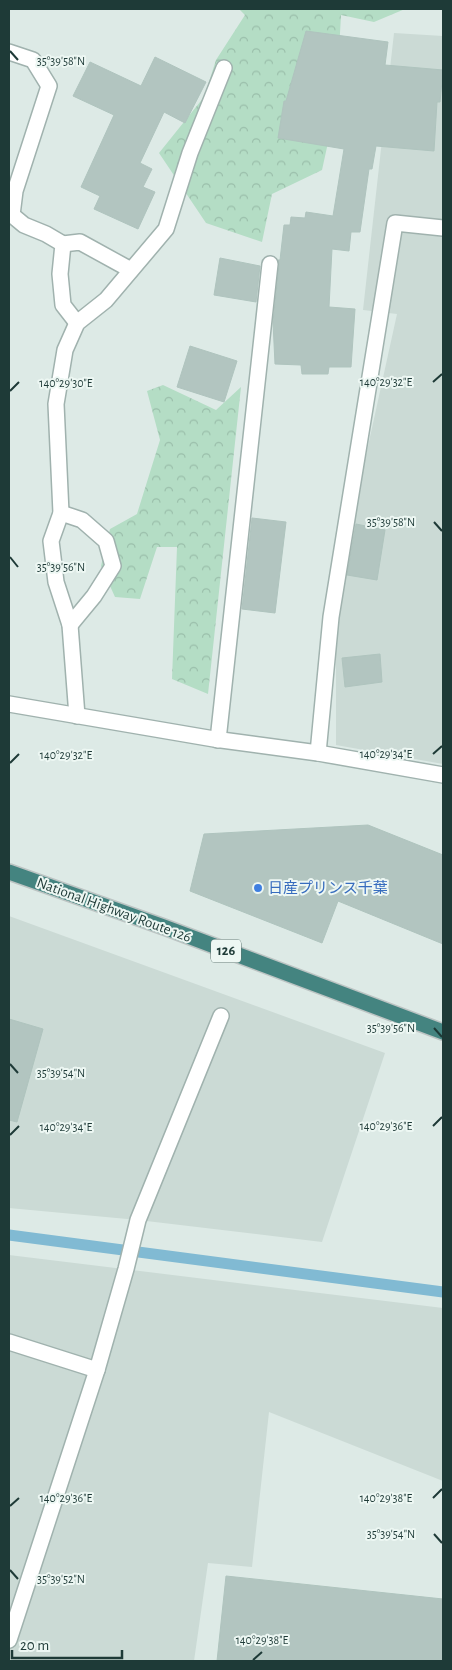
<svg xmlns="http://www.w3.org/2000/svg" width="452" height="1670" font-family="'Alegreya Sans','Noto Sans JP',sans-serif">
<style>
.built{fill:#cbdad5}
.forest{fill:url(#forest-crowns)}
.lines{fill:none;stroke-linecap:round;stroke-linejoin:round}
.stream{stroke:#81bad3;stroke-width:11}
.building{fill:#b2c5c0;stroke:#afc4be}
.service-casing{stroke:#a0b2ae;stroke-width:18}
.minor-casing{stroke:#a0b2ae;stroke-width:18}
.trunk-casing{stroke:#bcc4c3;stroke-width:18}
.service{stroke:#fff;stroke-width:15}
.minor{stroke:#fff;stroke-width:15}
.trunk{stroke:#448480;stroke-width:15}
.ticks{fill:none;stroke:#1e3a37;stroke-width:2}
.shop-dot{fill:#3f7fe0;stroke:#edf7f3;stroke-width:2}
.labels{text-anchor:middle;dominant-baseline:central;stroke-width:4;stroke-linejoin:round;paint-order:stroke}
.shield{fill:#edf7f3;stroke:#5c736f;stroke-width:1}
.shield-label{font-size:14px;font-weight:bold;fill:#1e3a37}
.shop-label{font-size:15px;fill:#366cbe;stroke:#edf7f3;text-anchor:start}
.street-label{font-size:15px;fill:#1e3a37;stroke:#edf7f3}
.ticks-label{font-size:12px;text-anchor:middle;fill:#1e3a37;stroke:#edf7f3;stroke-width:4;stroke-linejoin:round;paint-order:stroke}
</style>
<defs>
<pattern id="forest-crowns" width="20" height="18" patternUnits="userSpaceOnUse" patternTransform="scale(1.25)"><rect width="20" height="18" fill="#b4ddc5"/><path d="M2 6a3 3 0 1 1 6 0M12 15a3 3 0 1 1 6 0" fill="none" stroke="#9abeaa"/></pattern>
</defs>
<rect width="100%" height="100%" fill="#ddeae6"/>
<!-- built -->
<g class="built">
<polygon points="394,33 443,36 443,764 336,745 336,608 352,519 397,314 363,310"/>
<polygon points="9,916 385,1053 322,1242 138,1220 9,1208"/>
<polygon points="9,1255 443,1308 443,1481 269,1412 252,1567 208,1563 194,1661 9,1661"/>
</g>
<!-- forest -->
<g class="forest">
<polygon points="239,9 405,9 374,22 341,15 336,106 322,170 272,194 262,242 206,223 159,153 204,97 216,60 245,15"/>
<polygon points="163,385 216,410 241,387 208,694 172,679 177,547 157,547 140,599 115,597 101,566 110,529 137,514 160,440 147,391"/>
</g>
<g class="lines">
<!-- stream -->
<polyline class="stream" points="9,1235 443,1292"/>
</g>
<!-- building -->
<g class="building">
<polygon points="306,31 388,42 385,65 443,70 440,102 437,102 434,151 376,146 372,169 369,169 360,232 351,232 349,251 332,249 329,307 355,309 351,367 329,367 328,374 302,374 301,365 275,364 273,322 279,265 278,260 280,260 284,225 290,225 291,217 305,218 306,212 333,216 344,149 278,138 284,101 286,101"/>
<polygon points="155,57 206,82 185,123 164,112 140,163 152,169 143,187 155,192 138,229 94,209 100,196 81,187 114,115 73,96 90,62 141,86"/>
<polygon points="220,258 260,266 256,302 214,295"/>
<polygon points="190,346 237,361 224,402 177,387"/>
<polygon points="252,518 286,522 275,613 242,609"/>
<polygon points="356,524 385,530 377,580 347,575"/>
<polygon points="380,654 382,682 345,687 342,658"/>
<polygon points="368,825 443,855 443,944 338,901 322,943 190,891 204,834"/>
<polygon points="9,1019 43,1029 17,1122 9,1120"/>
<polygon points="226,1576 443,1599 443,1661 217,1661"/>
</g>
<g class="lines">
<!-- service casing -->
<g class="service-casing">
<g id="service">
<polyline points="9,52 33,60 49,86 15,191 12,215 24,225 46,234 63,244 60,274 63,305 77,323"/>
<polyline points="63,244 80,242 131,270"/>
<polyline points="61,513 82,520 106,541 113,566 94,596 70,625"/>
<polyline points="77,716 70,625 56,582 51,541 61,513 56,404 65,350 77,323 106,300 166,229 190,153 224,68"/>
<polyline points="218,740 270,264"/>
<polyline points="318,753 331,617 395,223 443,228"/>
<polyline points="9,1342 97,1370"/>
<polyline points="9,1640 97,1370 126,1269 138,1220 221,1016"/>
</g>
</g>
<!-- minor casing -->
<g class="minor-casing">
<polyline id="minor" points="9,704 214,739 318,753 443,775"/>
</g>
<!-- trunk casing -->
<g class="trunk-casing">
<polyline id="trunk" points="9,872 164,927 443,1032"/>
</g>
<!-- service -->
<use href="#service" class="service"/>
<!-- minor -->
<use href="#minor" class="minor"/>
<!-- trunk -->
<use href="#trunk" class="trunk"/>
</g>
<!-- ticks -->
<path class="ticks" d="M10,51l8,9M433,382l9,-8M10,391l9,-9M434,522l8,9M10,557l8,10M433,754l9,-8M10,763l9,-9M434,1028l8,9M10,1064l8,9M433,1126l9,-9M10,1135l9,-9M433,1498l9,-9M10,1506l9,-8M434,1534l8,9M10,1570l8,9M253,1660l9,-8"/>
<!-- markers -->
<circle class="shop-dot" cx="258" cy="888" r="5"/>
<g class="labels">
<!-- shield labels -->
<rect class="shield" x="211" y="939.5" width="30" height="23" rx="4"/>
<g class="shield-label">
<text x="226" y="951">126</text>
</g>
<!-- shop labels -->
<g class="shop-label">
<text x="268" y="888">日産プリンス千葉</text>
</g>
<!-- street labels -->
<g class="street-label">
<text transform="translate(114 910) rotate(20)">National Highway Route 126</text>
</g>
</g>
<g class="ticks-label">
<text x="61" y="65">35°39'58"N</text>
<text x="386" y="386">140°29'32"E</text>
<text x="66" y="387">140°29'30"E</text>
<text x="391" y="526">35°39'58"N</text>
<text x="61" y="571">35°39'56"N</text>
<text x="386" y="758">140°29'34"E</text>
<text x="66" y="759">140°29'32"E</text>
<text x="391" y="1032">35°39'56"N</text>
<text x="61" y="1077">35°39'54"N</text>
<text x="386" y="1130">140°29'36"E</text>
<text x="66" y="1131">140°29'34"E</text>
<text x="386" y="1502">140°29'38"E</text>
<text x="66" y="1502">140°29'36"E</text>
<text x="391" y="1538">35°39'54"N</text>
<text x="61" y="1583">35°39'52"N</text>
<text x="262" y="1644">140°29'38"E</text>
</g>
<!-- border -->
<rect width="452" height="1670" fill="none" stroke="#1e3a37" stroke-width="20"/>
<!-- scale -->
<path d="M12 1650v8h110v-8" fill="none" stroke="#1e3a37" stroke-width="2.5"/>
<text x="20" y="1650" font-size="15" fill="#1e3a37" stroke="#edf7f3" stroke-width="4" paint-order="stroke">20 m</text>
</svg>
